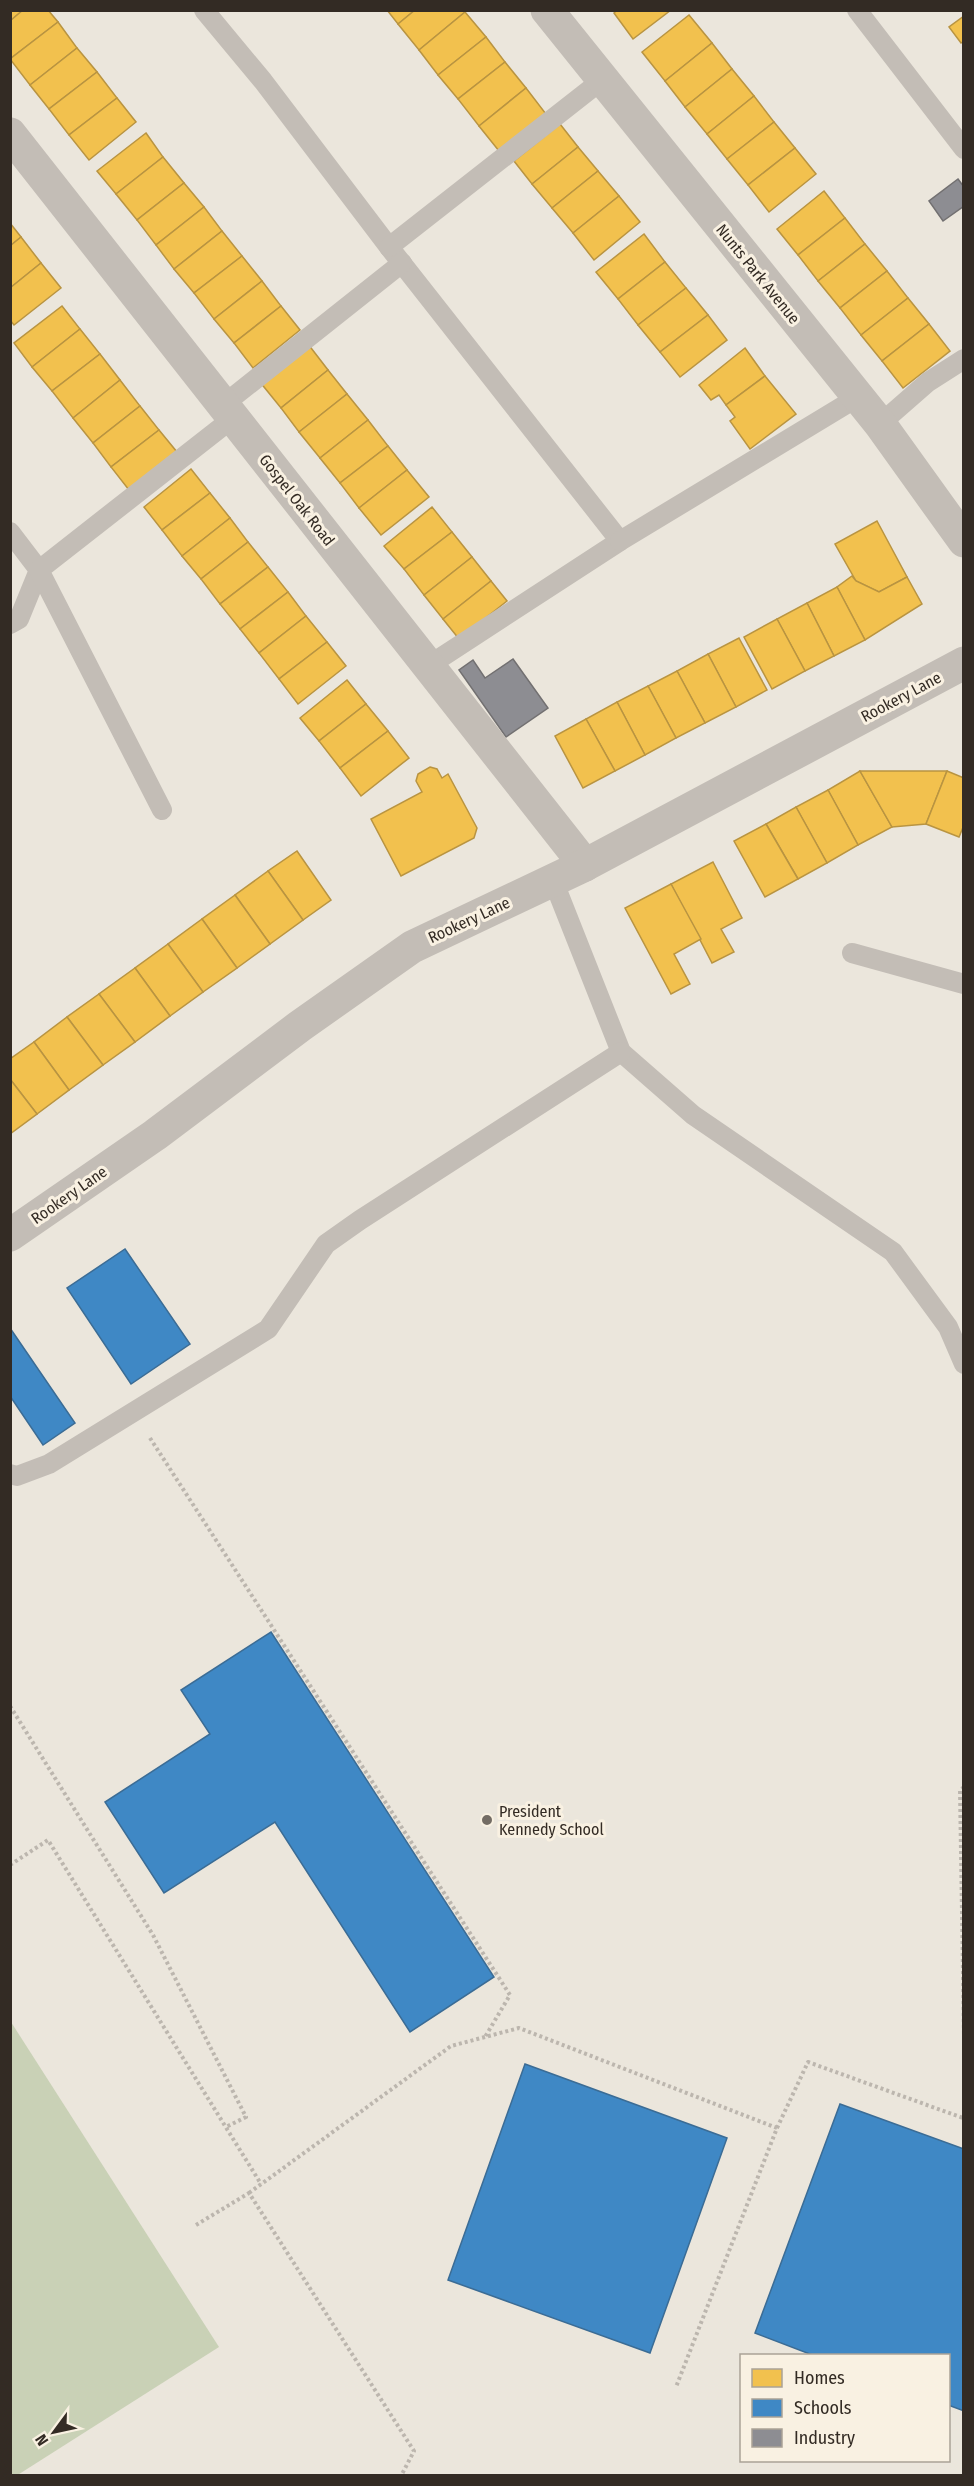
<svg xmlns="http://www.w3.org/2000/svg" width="974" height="2486" font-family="'Fira Sans Condensed',sans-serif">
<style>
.green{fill:#c9d1b6}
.homes{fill:#f2c14e;stroke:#b99441;stroke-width:1.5}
.schools{fill:#3f88c5;stroke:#3b6c95;stroke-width:1.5}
.industry{fill:#8d8d92;stroke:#727071;stroke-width:1.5}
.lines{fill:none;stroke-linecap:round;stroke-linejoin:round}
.path{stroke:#bcb6ae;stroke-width:4;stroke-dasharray:3 3;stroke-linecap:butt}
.service{stroke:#c3bdb6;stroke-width:20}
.minor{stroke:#c3bdb6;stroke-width:33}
.poi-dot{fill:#736c64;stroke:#f9f1e2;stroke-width:2}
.labels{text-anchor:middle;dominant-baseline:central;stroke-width:6;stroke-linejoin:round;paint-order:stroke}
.street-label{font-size:16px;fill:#332b24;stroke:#f9f1e2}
.poi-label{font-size:16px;fill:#332b24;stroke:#f9f1e2;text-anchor:start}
</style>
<rect width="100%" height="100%" fill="#ebe6dc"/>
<!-- green -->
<polygon class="green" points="11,2022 219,2347 16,2476 10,2475"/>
<!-- homes -->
<g class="homes">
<polygon points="10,10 23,10 10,21"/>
<polygon points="23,10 48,10 58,22 10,59 10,21"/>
<polygon points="387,10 415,10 398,24"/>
<polygon points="415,10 464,10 465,12 419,50 398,24"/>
<polygon points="617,10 671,10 633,39 614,13"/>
<polygon points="465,12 486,37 438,75 419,50"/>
<polygon points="689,15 712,43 665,81 642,52"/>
<polygon points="964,16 964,41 961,43 949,27"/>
<polygon points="58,22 77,48 30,85 10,59"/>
<polygon points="486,37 505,62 458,99 438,75"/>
<polygon points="712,43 732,69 685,107 665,81"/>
<polygon points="77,48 97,72 49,109 30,85"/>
<polygon points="505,62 526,88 479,126 458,99"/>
<polygon points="732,69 754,96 707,134 685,107"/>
<polygon points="97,72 117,98 69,135 49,109"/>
<polygon points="526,88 546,114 499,151 479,126"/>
<polygon points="754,96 774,122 727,159 707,134"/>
<polygon points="117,98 136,122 89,160 69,135"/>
<polygon points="774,122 795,148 748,185 727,159"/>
<polygon points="560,124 578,147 532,184 514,161"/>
<polygon points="146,133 163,157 116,194 97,171"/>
<polygon points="578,147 598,171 552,208 532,184"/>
<polygon points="795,148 816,174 769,212 748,185"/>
<polygon points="163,157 184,183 137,220 116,194"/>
<polygon points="598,171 619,196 573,233 552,208"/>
<polygon points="184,183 204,207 156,245 137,220"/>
<polygon points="824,191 845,218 798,255 777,229"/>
<polygon points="619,196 640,222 594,260 573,233"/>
<polygon points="204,207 222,231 174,269 156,245"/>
<polygon points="845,218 865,244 818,281 798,255"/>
<polygon points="10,223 21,237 10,246"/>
<polygon points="222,231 242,256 194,293 174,269"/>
<polygon points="644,234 665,262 618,299 596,272"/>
<polygon points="21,237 41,263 10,288 10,246"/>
<polygon points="865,244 887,271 840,308 818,281"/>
<polygon points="242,256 262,281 214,319 194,293"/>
<polygon points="665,262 686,288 638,325 618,299"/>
<polygon points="41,263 61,288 14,325 10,320 10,288"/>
<polygon points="887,271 908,298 861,335 840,308"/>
<polygon points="262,281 281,306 234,343 214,319"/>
<polygon points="686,288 708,315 660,352 638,325"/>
<polygon points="908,298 929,324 882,361 861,335"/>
<polygon points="62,306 80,329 32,367 14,343"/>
<polygon points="281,306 300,330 253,368 234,343"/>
<polygon points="708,315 727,340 680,377 660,352"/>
<polygon points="929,324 950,351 903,388 882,361"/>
<polygon points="80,329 100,354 52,391 32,367"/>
<polygon points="308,344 328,370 281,408 260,382"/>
<polygon points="745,348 765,376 726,405 719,395 711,400 699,385"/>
<polygon points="100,354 120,380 73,418 52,391"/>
<polygon points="328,370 347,394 299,432 281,408"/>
<polygon points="765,376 796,414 750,449 730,421 735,417 726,405"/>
<polygon points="120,380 140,406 93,443 73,418"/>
<polygon points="347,394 368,420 320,458 299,432"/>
<polygon points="140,406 159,430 111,467 93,443"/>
<polygon points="368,420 388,446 340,483 320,458"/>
<polygon points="159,430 177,452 129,490 111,467"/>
<polygon points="388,446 407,470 359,508 340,483"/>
<polygon points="191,469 210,493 162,530 144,507"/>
<polygon points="407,470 429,497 381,535 359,508"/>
<polygon points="210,493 230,518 182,556 162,530"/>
<polygon points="432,507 452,532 404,569 384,546"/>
<polygon points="230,518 248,542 201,579 182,556"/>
<polygon points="877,521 907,577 879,592 856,581 835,544"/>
<polygon points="452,532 472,557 424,595 404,569"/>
<polygon points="248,542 268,567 220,604 201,579"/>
<polygon points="472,557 491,581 443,619 424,595"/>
<polygon points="268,567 288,592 240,629 220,604"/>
<polygon points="852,576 856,581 879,592 907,577 922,604 865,640 837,587"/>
<polygon points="491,581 507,601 459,639 443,619"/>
<polygon points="837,587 865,640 834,656 807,603"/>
<polygon points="288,592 306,616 259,653 240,629"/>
<polygon points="807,603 834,656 805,671 777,619"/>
<polygon points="306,616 327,642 279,679 259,653"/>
<polygon points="777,619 805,671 772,689 744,637"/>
<polygon points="739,638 767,690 736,707 708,654"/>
<polygon points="327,642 346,666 298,704 279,679"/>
<polygon points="708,654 736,707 705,723 677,671"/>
<polygon points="677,671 705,723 676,738 648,686"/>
<polygon points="347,680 366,704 319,741 300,718"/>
<polygon points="648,686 676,738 645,755 617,702"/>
<polygon points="617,702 645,755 615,771 586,719"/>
<polygon points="366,704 388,731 340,768 319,741"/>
<polygon points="586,719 615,771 583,788 555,736"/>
<polygon points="388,731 409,758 361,796 340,768"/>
<polygon points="430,767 437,769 442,778 448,774 477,828 474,838 401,876 371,819 422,792 416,781 418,774"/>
<polygon points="860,771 892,827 858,845 828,790"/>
<polygon points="860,771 947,771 926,824 892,827"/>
<polygon points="947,771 964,778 964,825 959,837 926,824"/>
<polygon points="828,790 858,845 827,863 796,807"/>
<polygon points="796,807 827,863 798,879 766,824"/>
<polygon points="766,824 798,879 765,897 734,841"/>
<polygon points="297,851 331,900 303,920 268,871"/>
<polygon points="713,862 742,918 721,929 734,952 712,963 671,884"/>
<polygon points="268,871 303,920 270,944 235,895"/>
<polygon points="671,884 701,939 674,954 690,984 671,994 625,908"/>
<polygon points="235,895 270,944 237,968 202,919"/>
<polygon points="202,919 237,968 203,992 168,944"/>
<polygon points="168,944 203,992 170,1016 135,968"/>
<polygon points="135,968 170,1016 135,1042 99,994"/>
<polygon points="99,994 135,1042 103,1065 67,1017"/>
<polygon points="67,1017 103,1065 69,1090 34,1042"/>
<polygon points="34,1042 69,1090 37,1114 10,1079 10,1059"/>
<polygon points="10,1079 37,1114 10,1134"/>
</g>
<!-- schools -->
<g class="schools">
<polygon points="125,1249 190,1344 131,1384 67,1288"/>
<polygon points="10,1328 75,1423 43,1445 10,1396"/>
<polygon points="271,1632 494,1977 410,2032 275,1822 164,1893 105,1802 210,1734 181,1690"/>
<polygon points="525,2064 727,2138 650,2353 448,2280"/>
<polygon points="840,2104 964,2149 964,2411 948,2405 948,2356 815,2356 755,2333"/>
</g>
<!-- industry -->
<g class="industry">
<polygon points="958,179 964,187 964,206 943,221 929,201"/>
<polygon points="513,659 548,708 506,737 459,670 473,660 485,678"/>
</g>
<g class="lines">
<!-- path -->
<g class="path">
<polyline points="150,1438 510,1995 485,2037"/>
<polyline points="10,1706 153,1935 246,2117 226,2127"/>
<polyline points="964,1787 960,1790 964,2035"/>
<polyline points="10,1865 48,1840 261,2184"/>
<polyline points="777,2128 808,2062 963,2118"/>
<polyline points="249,2193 451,2046 519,2028 777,2128 676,2387"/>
<polyline points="196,2225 249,2193 414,2451 401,2476"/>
</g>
<!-- service -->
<g class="service">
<polyline points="204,10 263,81 389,247 620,541 428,666"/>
<polyline points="857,10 964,149"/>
<polyline points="389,247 602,80"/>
<polyline points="223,405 402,263"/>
<polyline points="880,424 928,382 964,359"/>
<polyline points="10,532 39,570 19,619 10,624"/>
<polyline points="620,541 858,397"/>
<polyline points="162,810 39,570 233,418"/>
<polyline points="553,880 621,1052 693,1115 893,1252 948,1327 964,1364"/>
<polyline points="852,953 964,984"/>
<polyline points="10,1474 17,1476 49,1464 268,1329 326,1244 360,1220 621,1052"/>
</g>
<!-- minor -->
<g class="minor">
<polyline points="547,10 880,424 964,541"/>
<polyline points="10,134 585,865"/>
<polyline points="10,1235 155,1135 300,1026 412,947 585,865 964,663"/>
</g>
</g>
<!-- markers -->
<circle class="poi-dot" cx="487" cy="1820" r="6"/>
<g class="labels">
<!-- street labels -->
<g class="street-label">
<text transform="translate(758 274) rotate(51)">Nunts Park Avenue</text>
<text transform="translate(297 500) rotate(52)">Gospel Oak Road</text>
<text transform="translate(901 697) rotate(-28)">Rookery Lane</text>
<text transform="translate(469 920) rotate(-25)">Rookery Lane</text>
<text transform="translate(69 1195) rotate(-35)">Rookery Lane</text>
</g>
<!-- poi labels -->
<g class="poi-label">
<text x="499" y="1811">President<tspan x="499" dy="18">Kennedy School</tspan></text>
</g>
</g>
<!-- border -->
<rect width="974" height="2486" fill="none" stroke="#332b24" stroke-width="24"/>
<!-- legend -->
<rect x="740" y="2354" width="210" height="108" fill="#f9f1e2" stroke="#aaa296" stroke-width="1.5"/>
<rect x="752" y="2369" width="30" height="18" fill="#f2c14e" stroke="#aaa296" stroke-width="1.5"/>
<text x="794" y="2384" font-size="18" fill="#332b24">Homes</text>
<rect x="752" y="2399" width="30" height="18" fill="#3f88c5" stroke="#aaa296" stroke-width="1.5"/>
<text x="794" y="2414" font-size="18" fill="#332b24">Schools</text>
<rect x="752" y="2429" width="30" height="18" fill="#8d8d92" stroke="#aaa296" stroke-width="1.5"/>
<text x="794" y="2444" font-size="18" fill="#332b24">Industry</text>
<!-- north arrow -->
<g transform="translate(54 2432) rotate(237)" stroke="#f9f1e2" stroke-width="4.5" paint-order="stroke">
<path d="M0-4.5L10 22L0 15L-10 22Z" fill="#332b24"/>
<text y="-9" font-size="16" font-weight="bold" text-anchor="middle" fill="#332b24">N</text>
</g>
</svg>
